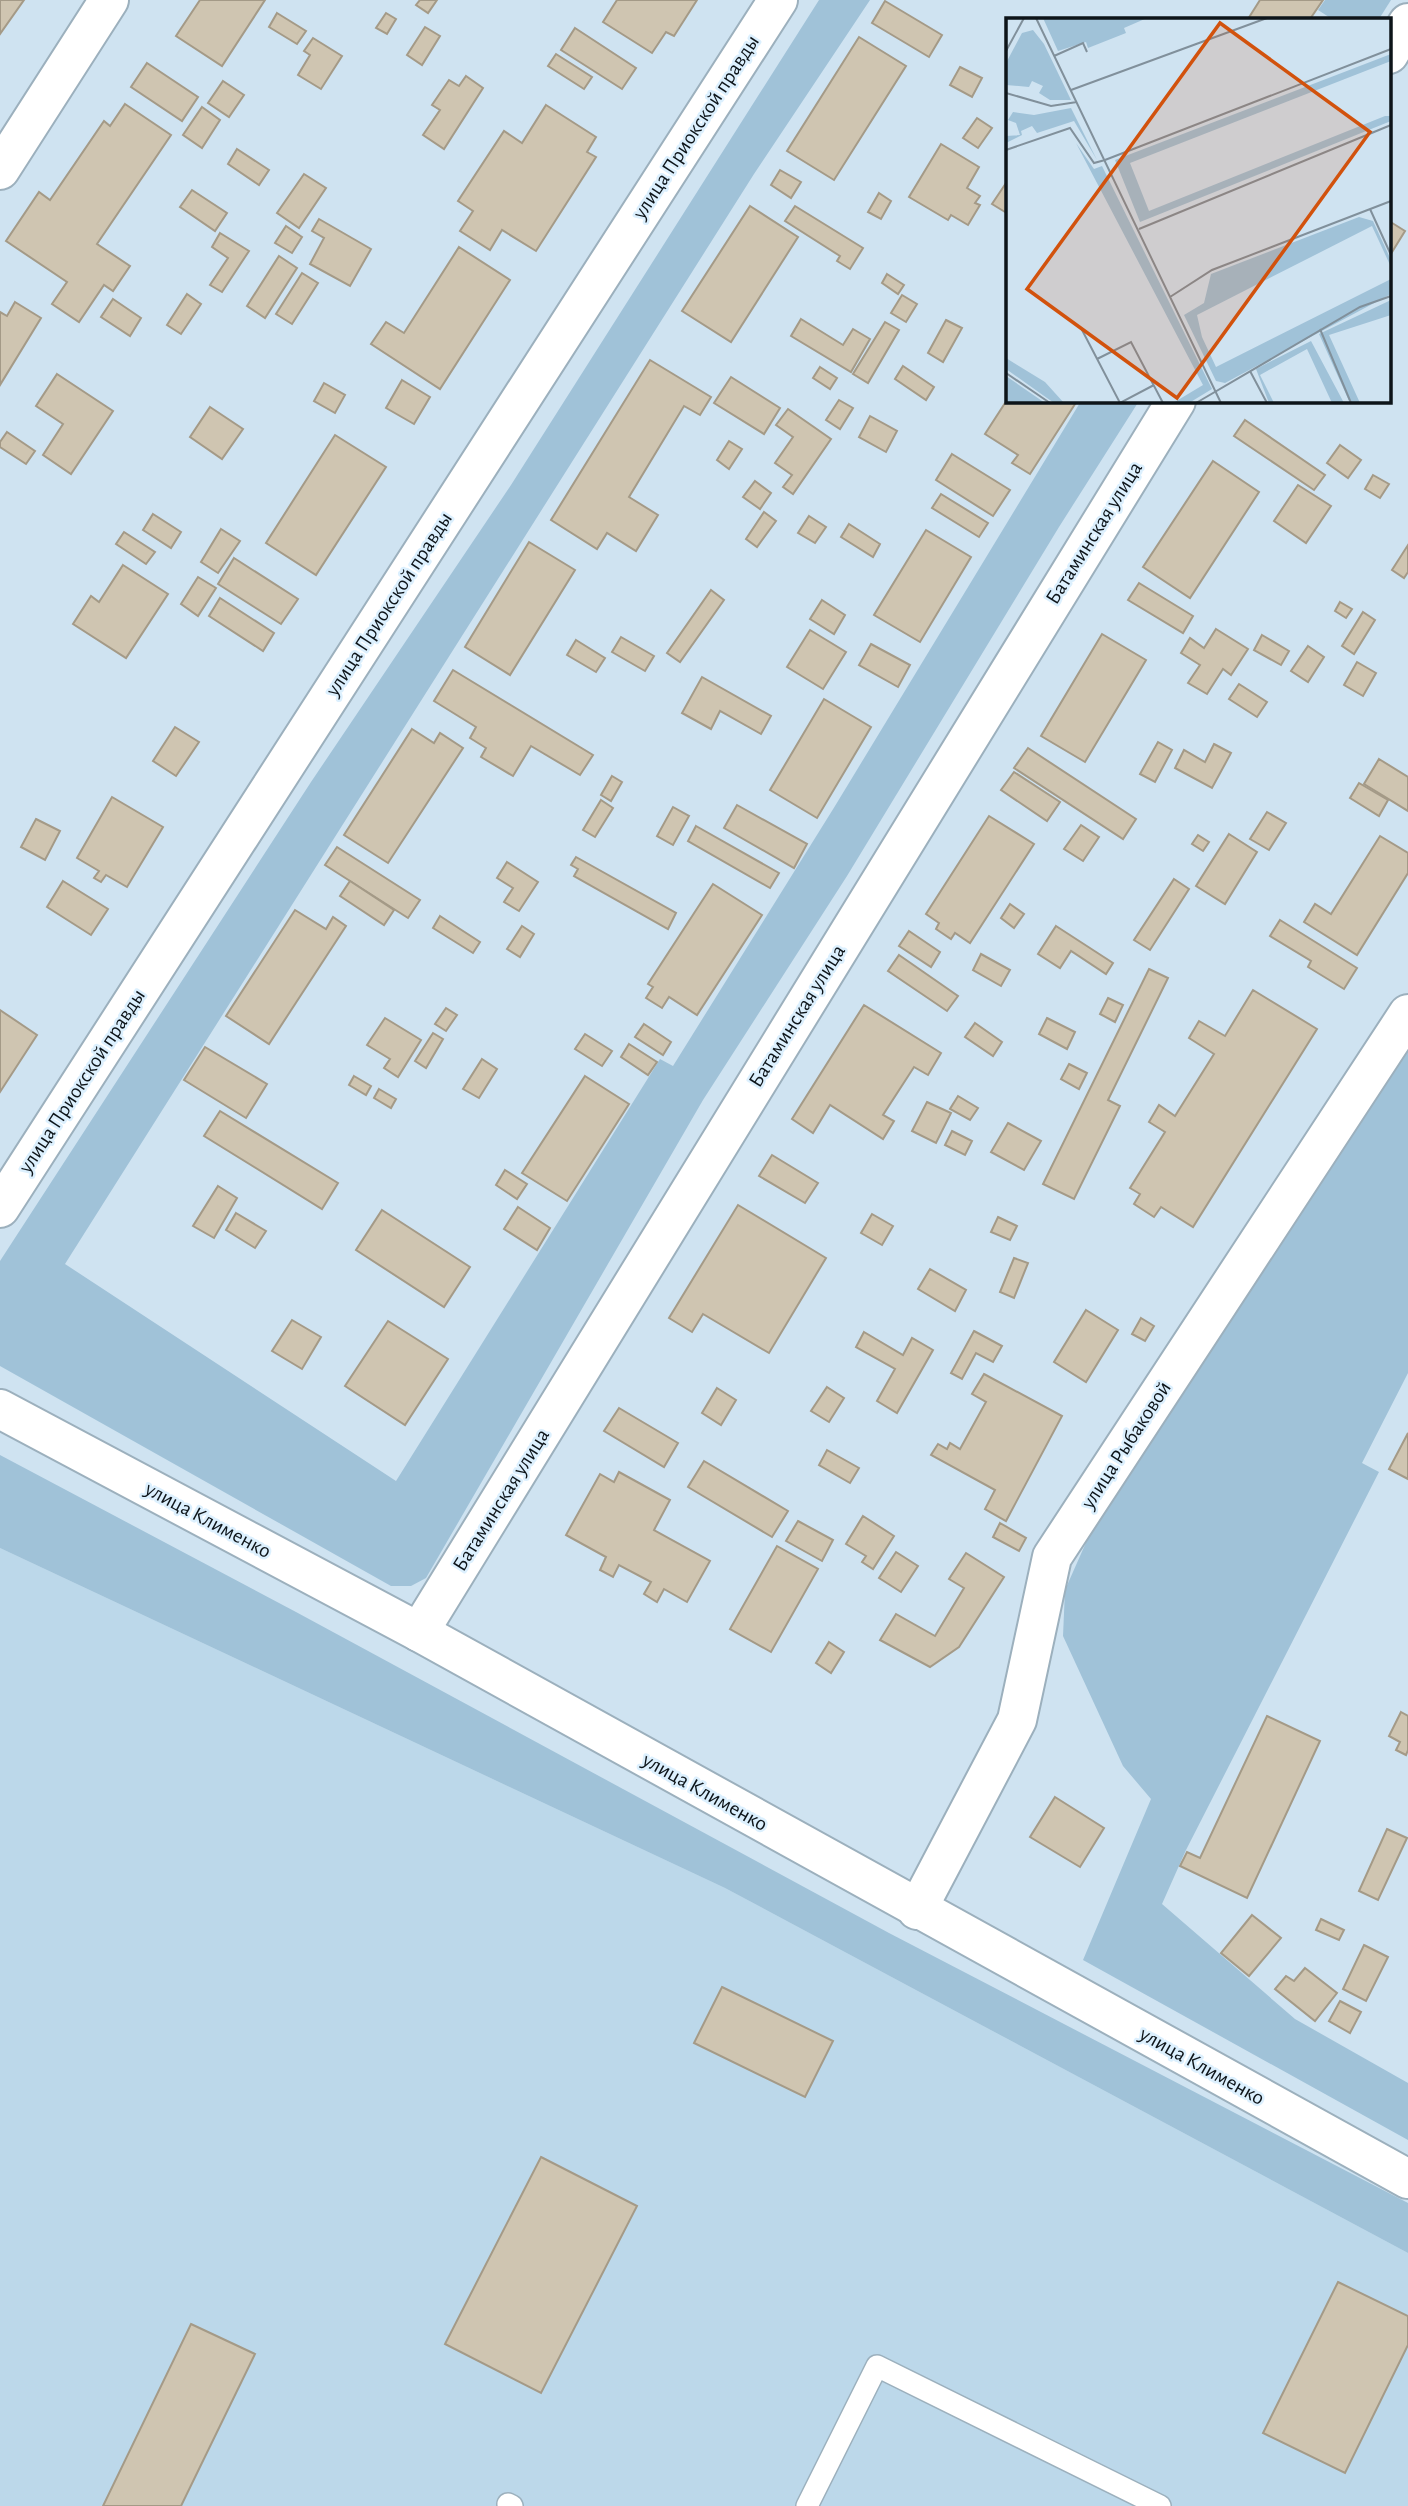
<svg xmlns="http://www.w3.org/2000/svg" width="1408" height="2506" font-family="'Alegreya Sans',sans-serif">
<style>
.built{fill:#bcd8ea}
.green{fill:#a0c2d8}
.building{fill:#cfc5b1;stroke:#a49a87;stroke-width:2}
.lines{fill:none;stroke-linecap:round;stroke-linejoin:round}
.lane-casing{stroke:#9cb0bd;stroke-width:24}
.street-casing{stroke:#9cb0bd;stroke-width:42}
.lane{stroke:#fff;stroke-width:21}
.street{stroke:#fff;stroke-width:38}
.labels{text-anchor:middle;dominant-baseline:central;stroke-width:5;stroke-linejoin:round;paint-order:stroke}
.street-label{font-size:21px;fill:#0d1419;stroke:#dcf0fe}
.inset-road{fill:none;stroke:#81909b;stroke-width:2}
.view{fill:#d2520d;fill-opacity:0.15;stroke:#d2520d;stroke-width:3.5}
.inset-edge{fill:none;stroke:#0d1419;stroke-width:3.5}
</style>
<rect width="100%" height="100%" fill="#cfe3f1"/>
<!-- built -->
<polygon class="built" points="0,1548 725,1888 1408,2253 1408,2506 0,2506"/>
<!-- green -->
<g class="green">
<polygon points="819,0 870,0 754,174 65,1264 396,1481 660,1059 673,1066 835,806 1081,401 1139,401 1059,527 847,876 703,1100 426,1578 411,1586 391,1586 0,1366 0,1261 311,782 511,485"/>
<polygon points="1325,0 1391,0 1379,19 1332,19 1318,10"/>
<polygon points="1408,1029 1408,1373 1362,1463 1379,1472 1186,1850 1162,1904 1295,2019 1408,2083 1408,2140 1083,1960 1151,1799 1123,1766 1063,1636 1065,1590 1092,1529"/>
<polygon points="0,1455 296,1612 889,1933 1408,2203 1408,2253 725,1888 0,1548"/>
</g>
<!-- building -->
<g class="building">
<polygon points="0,0 24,0 0,34"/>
<polygon points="200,0 265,0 222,66 176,36"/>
<polygon points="420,0 437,0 428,13 416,5"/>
<polygon points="617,0 697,0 674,36 666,32 652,53 603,22"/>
<polygon points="1260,0 1323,0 1310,19 1248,19"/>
<polygon points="885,1 942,35 929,57 872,23"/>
<polygon points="277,13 306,31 297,44 269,27"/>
<polygon points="386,13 396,19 387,34 376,28"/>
<polygon points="425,27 440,36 422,65 407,55"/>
<polygon points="575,28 636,68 622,89 561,50"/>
<polygon points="859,37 906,66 834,180 787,151"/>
<polygon points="313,38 342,56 321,89 298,75 310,55 304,51"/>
<polygon points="556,54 592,77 584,89 548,66"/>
<polygon points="147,63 198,97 182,121 131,87"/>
<polygon points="960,67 982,78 972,97 950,85"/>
<polygon points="466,76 483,88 444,149 423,135 440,110 432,105 449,80 459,86"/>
<polygon points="223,81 244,95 229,117 208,103"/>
<polygon points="125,104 171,135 97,244 130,266 113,291 104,285 79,322 52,304 67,282 6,241 39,192 50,200 104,121 110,126"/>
<polygon points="546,105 596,137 587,152 596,157 536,251 502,230 490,250 460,231 473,211 458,201 504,131 522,143"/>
<polygon points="202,107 220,120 202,148 183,135"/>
<polygon points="977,118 992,128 978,148 963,138"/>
<polygon points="941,144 979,167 967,188 980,196 975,203 980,205 968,225 951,215 948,220 909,197"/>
<polygon points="237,149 269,170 259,185 228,164"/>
<polygon points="780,170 801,182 791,198 771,185"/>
<polygon points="304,174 326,188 299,228 277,213"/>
<polygon points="1006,183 1007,209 1005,212 992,204"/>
<polygon points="192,190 227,213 215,231 180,207"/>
<polygon points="879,193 891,201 881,219 868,212"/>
<polygon points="750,206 798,237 731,342 682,311"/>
<polygon points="795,206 863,248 850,269 837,261 840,256 785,221"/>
<polygon points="319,219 371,249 350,286 310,264 324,238 312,231"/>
<polygon points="1389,221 1405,231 1389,257"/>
<polygon points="286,226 302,237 292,253 275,243"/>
<polygon points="220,233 249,251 222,292 210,285 228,258 212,247"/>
<polygon points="459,247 510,280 440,389 371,344 386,322 404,333"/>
<polygon points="279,256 297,268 265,318 247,306"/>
<polygon points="302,273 318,283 292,324 276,314"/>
<polygon points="887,274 904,285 898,294 882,283"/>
<polygon points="187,294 201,304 181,334 167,325"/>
<polygon points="902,295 917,304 906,322 891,313"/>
<polygon points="113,299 141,318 130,336 101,317"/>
<polygon points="15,302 41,318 0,385 0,312 7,316"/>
<polygon points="801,319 843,345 853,329 870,339 851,372 791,336"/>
<polygon points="946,320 962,328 943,362 928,353"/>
<polygon points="885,322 899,330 868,383 853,374"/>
<polygon points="650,360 711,397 700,415 684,406 629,497 658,515 636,551 607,533 597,549 551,520"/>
<polygon points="903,366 934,387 926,400 895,379"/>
<polygon points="820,367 837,378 830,389 813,378"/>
<polygon points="57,374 113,411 71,474 43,455 63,424 36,406"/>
<polygon points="731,377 780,408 764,434 714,403"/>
<polygon points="402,380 430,397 414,424 386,408"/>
<polygon points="324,383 345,395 335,413 314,401"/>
<polygon points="839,400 853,408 840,429 826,420"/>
<polygon points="1007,400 1077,401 1030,474 1012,463 1018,455 985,434"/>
<polygon points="210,407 243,429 222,459 190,437"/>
<polygon points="788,409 831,439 793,494 783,487 792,475 775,463 793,437 776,425"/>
<polygon points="870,416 897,431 886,452 859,437"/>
<polygon points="1245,420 1325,475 1314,490 1234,436"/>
<polygon points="7,432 35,451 26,464 0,447 0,442"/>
<polygon points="335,435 386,467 316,575 266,543"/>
<polygon points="729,441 742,449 729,469 717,460"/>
<polygon points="1340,445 1361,460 1348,478 1327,463"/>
<polygon points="952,454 1010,490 993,516 936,480"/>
<polygon points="1213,461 1259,492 1190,598 1143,567"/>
<polygon points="1373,475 1389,484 1380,498 1365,489"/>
<polygon points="755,481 771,493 760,509 743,497"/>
<polygon points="1298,485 1331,506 1306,543 1274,521"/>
<polygon points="941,494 988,523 979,537 932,508"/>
<polygon points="764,512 776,521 757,547 746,539"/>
<polygon points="153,514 181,532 171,548 143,530"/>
<polygon points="809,516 826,527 815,543 798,533"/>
<polygon points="849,524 880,544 873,557 841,537"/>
<polygon points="221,529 240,541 218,573 201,562"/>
<polygon points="926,530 971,557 920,642 874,615"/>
<polygon points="124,532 155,552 146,564 116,544"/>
<polygon points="529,542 575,570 510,675 465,647"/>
<polygon points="1408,545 1408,572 1404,578 1392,570"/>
<polygon points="234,558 298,599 281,624 218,584"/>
<polygon points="123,565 168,594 126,658 73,624 91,596 99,602"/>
<polygon points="198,577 216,588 198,616 181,604"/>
<polygon points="1139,583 1193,616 1183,633 1128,600"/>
<polygon points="711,590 724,600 680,662 667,653"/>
<polygon points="220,598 274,633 263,651 209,616"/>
<polygon points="822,600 845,615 834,634 810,619"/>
<polygon points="1340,602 1352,609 1346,618 1335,611"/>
<polygon points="1363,612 1375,620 1354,654 1342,646"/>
<polygon points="1216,629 1248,649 1231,675 1223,669 1207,694 1188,683 1200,665 1181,653 1190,638 1204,648"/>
<polygon points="810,630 846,652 823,689 787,667"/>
<polygon points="1102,634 1146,660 1085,762 1041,736"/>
<polygon points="1262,635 1289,651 1281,665 1254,650"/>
<polygon points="621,637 654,656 645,671 612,652"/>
<polygon points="576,640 605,658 596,672 567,655"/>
<polygon points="871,644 910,665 898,687 859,665"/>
<polygon points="1308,646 1324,657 1308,682 1291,671"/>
<polygon points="1357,662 1376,673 1363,696 1344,685"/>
<polygon points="453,670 593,755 580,775 531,746 513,776 481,757 486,748 470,738 476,727 434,701"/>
<polygon points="702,677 771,716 761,734 720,711 711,729 682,713"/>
<polygon points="1239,684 1267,702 1257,717 1229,699"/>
<polygon points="824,699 871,727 817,818 770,790"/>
<polygon points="175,727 199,742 176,776 153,761"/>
<polygon points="412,729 434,743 440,733 463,748 388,863 344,835"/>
<polygon points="1158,742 1172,750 1155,782 1140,774"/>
<polygon points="1214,744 1231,753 1212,788 1175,768 1184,750 1205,762"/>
<polygon points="1028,748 1136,819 1123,839 1014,768"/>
<polygon points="1379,759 1408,777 1408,811 1364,784"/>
<polygon points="1014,772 1060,802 1047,821 1001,790"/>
<polygon points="612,776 622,782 611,801 601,795"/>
<polygon points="1359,783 1388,800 1379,816 1350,798"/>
<polygon points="112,797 163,827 127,887 106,875 101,882 94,878 99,871 77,858"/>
<polygon points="601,800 613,808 595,837 583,830"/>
<polygon points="737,805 807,844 794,868 724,828"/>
<polygon points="673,807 689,816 673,845 657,836"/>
<polygon points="1267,812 1286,823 1269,850 1250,839"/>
<polygon points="989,816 1034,844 970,943 955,933 951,939 936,929 939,923 926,914"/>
<polygon points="36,819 60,831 45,860 21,847"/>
<polygon points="1081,825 1099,837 1083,861 1064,849"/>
<polygon points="696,826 779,873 770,888 688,841"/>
<polygon points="1229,834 1257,852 1225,904 1196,886"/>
<polygon points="1198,835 1209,842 1203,851 1192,844"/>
<polygon points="1380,836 1408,853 1408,873 1357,955 1304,922 1315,904 1331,914"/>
<polygon points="337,847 420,900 408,918 325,865"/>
<polygon points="576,857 676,913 668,929 574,876 578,869 571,865"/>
<polygon points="507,862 538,882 519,911 504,902 513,888 497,878"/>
<polygon points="1174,879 1189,889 1150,950 1134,940"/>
<polygon points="63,881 108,909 91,935 47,907"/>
<polygon points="350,881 394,910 384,925 340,896"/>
<polygon points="713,884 762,915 697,1015 669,997 662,1008 646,998 653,987 648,984"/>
<polygon points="1010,904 1024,914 1014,928 1001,918"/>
<polygon points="295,910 326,929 333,917 346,926 269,1044 226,1016"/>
<polygon points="440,916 480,942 473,953 433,928"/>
<polygon points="1280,920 1357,968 1344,989 1308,967 1311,961 1270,936"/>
<polygon points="522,926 534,934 520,957 507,949"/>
<polygon points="1056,926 1113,963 1106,974 1071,951 1060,968 1038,954"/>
<polygon points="909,931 940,952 931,967 899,946"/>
<polygon points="981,954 1010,970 1001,986 973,970"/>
<polygon points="899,955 958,996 947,1011 888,971"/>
<polygon points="1149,969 1168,978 1108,1100 1120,1106 1074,1199 1043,1184"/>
<polygon points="1253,990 1317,1029 1193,1227 1161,1207 1154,1217 1134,1204 1140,1194 1130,1188 1165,1132 1149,1122 1159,1105 1175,1116 1214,1054 1189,1038 1199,1021 1225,1036"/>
<polygon points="1108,998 1123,1005 1115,1022 1100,1014"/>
<polygon points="864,1005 941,1053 928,1075 914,1067 883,1115 894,1121 883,1139 830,1105 813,1133 792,1119"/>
<polygon points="446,1008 457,1015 446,1031 435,1024"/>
<polygon points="0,1010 37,1035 0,1092"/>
<polygon points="385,1018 421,1040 398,1077 384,1068 390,1059 367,1045"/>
<polygon points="1047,1018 1075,1032 1067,1049 1039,1034"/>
<polygon points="975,1023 1002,1042 993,1056 965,1037"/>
<polygon points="644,1024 671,1042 663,1055 635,1037"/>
<polygon points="433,1033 443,1039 426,1068 415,1061"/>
<polygon points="585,1034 612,1051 602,1066 575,1049"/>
<polygon points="629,1044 657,1062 648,1075 621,1057"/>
<polygon points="205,1047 267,1084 246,1118 184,1080"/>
<polygon points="482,1059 497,1069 479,1098 463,1089"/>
<polygon points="1069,1064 1087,1073 1079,1089 1061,1079"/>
<polygon points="354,1076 371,1086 366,1095 349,1085"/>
<polygon points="585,1076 629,1104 567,1201 522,1173"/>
<polygon points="379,1089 396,1099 391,1108 374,1098"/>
<polygon points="958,1096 978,1108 970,1120 950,1109"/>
<polygon points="927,1102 951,1113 936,1143 912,1131"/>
<polygon points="220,1111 338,1183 322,1209 204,1136"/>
<polygon points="1008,1123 1041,1141 1024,1170 991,1152"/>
<polygon points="952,1131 972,1141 965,1155 945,1145"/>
<polygon points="772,1155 818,1183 805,1203 759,1176"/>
<polygon points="505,1170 527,1184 517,1199 496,1185"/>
<polygon points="218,1186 237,1198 214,1238 193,1226"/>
<polygon points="738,1205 826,1258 769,1353 703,1314 692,1332 669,1318"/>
<polygon points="518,1207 550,1228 537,1250 504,1229"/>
<polygon points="382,1210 470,1267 444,1307 356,1250"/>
<polygon points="236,1213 266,1231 255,1248 226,1230"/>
<polygon points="872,1214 893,1226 882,1245 861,1233"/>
<polygon points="998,1217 1017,1226 1010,1240 991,1232"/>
<polygon points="1014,1258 1028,1263 1014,1298 1000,1292"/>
<polygon points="930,1269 966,1290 955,1311 918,1289"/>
<polygon points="1086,1310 1118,1330 1086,1382 1054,1362"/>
<polygon points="1141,1318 1154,1326 1145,1341 1132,1334"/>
<polygon points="292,1320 321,1337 302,1369 272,1351"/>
<polygon points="388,1321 448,1359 405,1425 345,1386"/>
<polygon points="974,1331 1002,1346 993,1362 976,1353 962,1379 951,1373"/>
<polygon points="864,1332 903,1355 912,1338 933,1350 897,1413 877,1401 895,1369 856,1347"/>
<polygon points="984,1374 1062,1416 1006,1521 985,1509 995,1490 931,1455 938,1444 947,1449 950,1443 960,1449 986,1402 972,1394"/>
<polygon points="827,1387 844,1398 829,1422 811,1411"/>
<polygon points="717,1388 736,1400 721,1425 702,1413"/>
<polygon points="619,1408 678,1443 664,1467 604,1431"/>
<polygon points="1408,1433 1408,1479 1389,1469"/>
<polygon points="827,1450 859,1468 850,1483 819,1465"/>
<polygon points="704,1461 788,1511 772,1537 688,1487"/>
<polygon points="619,1472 670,1500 654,1530 710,1561 687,1602 664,1589 657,1602 644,1594 651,1582 619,1565 613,1577 600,1570 606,1557 566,1535 600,1474 614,1482"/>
<polygon points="863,1516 894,1536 873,1569 862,1562 866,1556 846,1544"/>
<polygon points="798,1521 833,1540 822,1561 786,1541"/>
<polygon points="1000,1523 1026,1538 1019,1551 993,1537"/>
<polygon points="777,1546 818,1569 771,1652 730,1629"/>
<polygon points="896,1552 918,1566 901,1592 879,1578"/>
<polygon points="966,1553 1004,1577 959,1647 930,1667 880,1640 896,1614 935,1636 964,1588 949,1579"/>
<polygon points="829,1642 844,1652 831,1673 816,1663"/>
<polygon points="1401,1712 1408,1716 1408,1750 1406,1755 1396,1750 1400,1742 1389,1736"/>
<polygon points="1267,1716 1320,1741 1247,1898 1180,1866 1187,1852 1200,1858"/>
<polygon points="1055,1797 1104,1828 1080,1867 1030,1837"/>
<polygon points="1387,1829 1407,1838 1378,1900 1359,1891"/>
<polygon points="1252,1915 1281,1938 1249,1976 1221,1953"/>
<polygon points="1321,1919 1344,1930 1339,1940 1316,1930"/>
<polygon points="1364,1945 1388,1957 1366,2001 1343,1989"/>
<polygon points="1305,1968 1337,1993 1315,2021 1275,1989 1286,1976 1294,1981"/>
<polygon points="722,1987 833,2041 805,2097 694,2043"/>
<polygon points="1340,2001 1361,2012 1350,2033 1329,2021"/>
<polygon points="541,2157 637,2206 541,2393 445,2344"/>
<polygon points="1338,2282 1408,2316 1408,2345 1345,2473 1263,2433"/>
<polygon points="191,2324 255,2354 181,2506 103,2506"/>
</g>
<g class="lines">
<!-- lane casing -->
<g class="lane-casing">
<g id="lane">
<polyline points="508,2504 512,2506"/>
<polyline points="807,2506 877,2366 1160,2506"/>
</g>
</g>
<!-- street casing -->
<g class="street-casing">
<g id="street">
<polyline points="1389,54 1408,23"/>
<polyline points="0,170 109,0"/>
<polyline points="0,1208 778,0"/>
<polyline points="0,1409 419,1632 1408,2179"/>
<polyline points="419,1632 1176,401"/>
<polyline points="917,1910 1017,1720 1052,1557 1408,1014"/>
</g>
</g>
<!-- lane -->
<use href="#lane" class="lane"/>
<!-- street -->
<use href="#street" class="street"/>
</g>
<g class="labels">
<!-- street labels -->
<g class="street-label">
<text transform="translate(696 127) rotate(-57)">улица Приокской правды</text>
<text transform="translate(1094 533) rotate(-58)">Батаминская улица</text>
<text transform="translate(389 604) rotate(-57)">улица Приокской правды</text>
<text transform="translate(797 1016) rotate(-58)">Батаминская улица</text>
<text transform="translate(82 1081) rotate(-57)">улица Приокской правды</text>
<text transform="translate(1126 1445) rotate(-57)">улица Рыбаковой</text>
<text transform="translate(501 1500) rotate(-58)">Батаминская улица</text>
<text transform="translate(208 1520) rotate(28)">улица Клименко</text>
<text transform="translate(705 1792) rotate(29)">улица Клименко</text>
<text transform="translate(1202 2066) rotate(29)">улица Клименко</text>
</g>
</g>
<!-- overview -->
<g transform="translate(1006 18)">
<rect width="385" height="385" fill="#cfe3f1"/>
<path d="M37,0h104l-23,10 2,5 -38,15 -2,-6 -28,9zM27,12l11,14 27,56h-21l-11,-7 4,-7 -11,-5 -3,6 -23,-2v-22l16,-30zM385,36v7l-261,102 19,48 236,-95h6v5l-251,101 -25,-62zM65,90l26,52 -23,-39 -37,12 -5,-7 -11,5 1,4 -16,8v-7l14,-1 -4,-12 -8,-3 5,-8 21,3zM70,125l18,26 8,-3 110,223 -23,14h-16l30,-18zM353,199l14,4 18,39v7l-19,-41 -175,89 5,22 14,30 175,-88v15l-166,89 -9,-2 -32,-66 20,-12 7,-29zM385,282v15l-62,20 31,68h-10l-31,-69zM305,323l33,62h-12l-25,-54 -47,26 14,28h-5l-13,-34zM0,340l39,24 19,21h-10l-48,-34zM0,358l39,27h-39z" fill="#a0c2d8"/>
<path class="inset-road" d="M30,0l185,385M0,33l18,-33M48,38l29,-13 4,9M65,72l196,-72M0,75l45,13 26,-4M0,132l64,-22 24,35 11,-3 286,-111M364,191l21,46M133,211l252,-104M164,279l42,-27 179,-69M75,310l39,75 34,-18M314,311l31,74M91,341l34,-17 32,61M244,353l17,32M0,355l44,30M190,385l164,-96 31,-11"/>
<path class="view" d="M214,5l150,109 -193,266 -150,-109z"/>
<rect width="385" height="385" class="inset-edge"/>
</g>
</svg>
